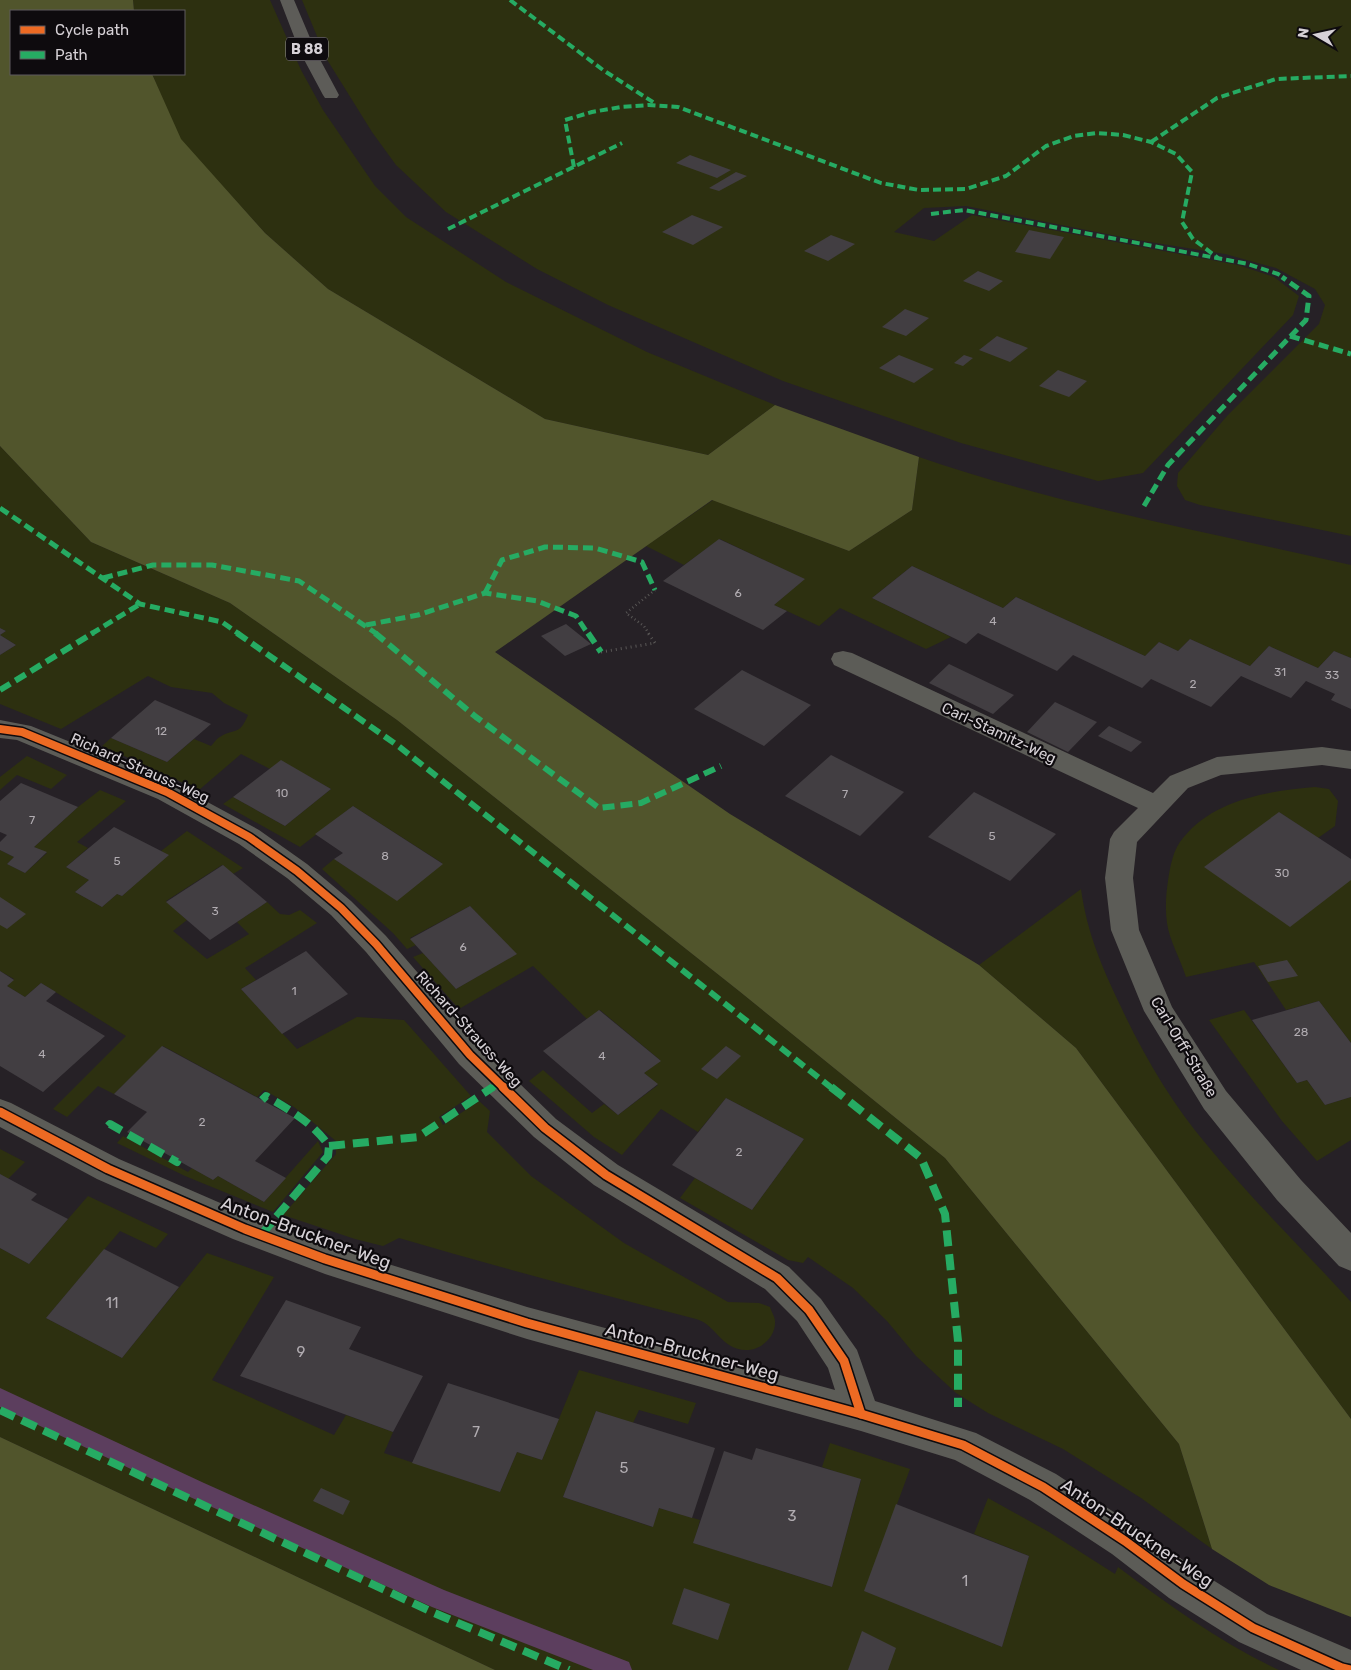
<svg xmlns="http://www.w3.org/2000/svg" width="1351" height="1670" font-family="Rubik,sans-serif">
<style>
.green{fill:#2d3010}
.forest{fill:#51552c}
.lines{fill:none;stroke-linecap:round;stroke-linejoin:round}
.stream{fill:#5c3e5e;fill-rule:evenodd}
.building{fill:#423e42}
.path-far1{stroke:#595756;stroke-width:2.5;stroke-dasharray:1 3;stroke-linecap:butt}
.path{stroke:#595756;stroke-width:3;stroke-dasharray:1 4;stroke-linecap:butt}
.minor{fill:#5c5c57;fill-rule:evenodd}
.primary{fill:#5d5c58;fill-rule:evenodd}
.quiet-far3{stroke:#26ab63;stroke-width:4;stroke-dasharray:8 4;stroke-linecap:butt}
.quiet-far2{stroke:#26ab63;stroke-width:5;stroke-dasharray:10 5;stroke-linecap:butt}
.quiet-far1{stroke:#26ab63;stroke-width:6;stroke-dasharray:12 6;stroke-linecap:butt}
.quiet{stroke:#26ab63;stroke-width:8;stroke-dasharray:16 8;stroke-linecap:butt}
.cycleway-far1-casing{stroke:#0e0b0e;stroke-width:11}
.cycleway-casing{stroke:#0e0b0e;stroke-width:12}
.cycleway-far1{stroke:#ed6a23;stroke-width:8}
.cycleway{stroke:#ed6a23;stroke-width:9}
.labels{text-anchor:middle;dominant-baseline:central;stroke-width:4.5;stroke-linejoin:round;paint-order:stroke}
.number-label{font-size:12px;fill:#b1acb1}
.shield{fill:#0e0b0e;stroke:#9a969a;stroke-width:1}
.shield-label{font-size:14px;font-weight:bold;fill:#d6d1d6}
.street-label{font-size:15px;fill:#d6d1d6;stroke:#0e0b0e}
.near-number-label{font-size:15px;fill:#b1acb1}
.near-street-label{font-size:18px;fill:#d6d1d6;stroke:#0e0b0e}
</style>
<rect width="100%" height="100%" fill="#262126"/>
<!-- green -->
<g class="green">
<polygon points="133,0 270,0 301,70 323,110 375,186 406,217 506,282 647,352 775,405 708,455 545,419 328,289 265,233 180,139 152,74 184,74 184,11 134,11"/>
<polygon points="302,0 1351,0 1351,536 1200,505 1185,500 1177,486 1178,473 1227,416 1319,324 1325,305 1315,289 1276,268 1225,254 1137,240 966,206 924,208 894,232 934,241 972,215 1238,265 1274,277 1299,296 1293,315 1143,473 1098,481 961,443 783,381 608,305 537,269 446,212 396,165 372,132 326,58"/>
<path d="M0,446l91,96 139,61 167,117 342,271 206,167 234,286 33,105 -71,-51 -78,-49 -75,-36 -32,-20 -40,-37 -29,-35 -34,-33 -45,-31 -5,6 -15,-3 -108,-62 15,-20 57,32 52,-71 -78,-41 -28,34 -37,-23 -39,46 -28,-18 -65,-56 14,-11 49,43 12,-9 14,11 40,-30 -14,-12 16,-13 -60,-50 -13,9 -54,-53 -74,43 -46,-52 10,-4 33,36 60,-35 -46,-48 -60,32 6,7 -9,4 -14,-16 -71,-64 12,-10 63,41 45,-37 -89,-57 -53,41 -77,-43 10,-7 52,29 46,-37 -50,-28 -11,8 -29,-15 -42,36 -97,-44 9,-8 56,24 27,-23 17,7c3,-3 6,-8 9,-9 15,-10 19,0 28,-22l-24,-12 -12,-10 -41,-6 -23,-11 -87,53 -61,-25v-49l16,-10 -16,-10 6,-4 -6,-3z"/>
<path d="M919,457c140,48 288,75 432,108v93l-17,-7 -16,17 -49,-22 -19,20 -60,-27 -12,12 -19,-9 -14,14 -129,-59 -13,11 -91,-42 -40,32 79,39 -25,12 -86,-41 -21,18 -45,-21 30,-26 -84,-40 -36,26 -38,-19 67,-46 136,51 63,-41z"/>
<polygon points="27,756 67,775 51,789 17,775 0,790 0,777"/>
<path d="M1315,787l14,2 9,12 -3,25 -17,12 -39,-26 72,68v163l-32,-42 -33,9 -32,-48 -68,15c-5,-16 -17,-38 -19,-54 -2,-14 -1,-29 1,-42 2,-14 5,-32 15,-43 31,-39 86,-47 132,-51z"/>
<path d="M100,790l26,11 -49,41 11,6 -22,19 23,13 -14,12 27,15 15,-13 5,2 46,-41 -7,-4 26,-20 56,37 -10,6 -11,-9 -56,36 21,19 -14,11 34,28 42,-25 -12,-12 30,-20 13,12 9,1 11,-5 17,13 -72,45 11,12 -15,9 56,60 60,-32 47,3 67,76 -32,21 4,8 36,-24 11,10 -3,21 44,44 93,67 104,59 31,1 11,4c1,4 5,10 5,14 1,16 -14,29 -29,29 -25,0 -30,-26 -50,-31 -99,-26 -199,-52 -297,-81l-16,8 -28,-7 -72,-24 53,-61v-13l-42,-34 -30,-17 -7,7 -94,-51 -49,48 -16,-8 -31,31 -14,-8 73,-73 -85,-53 -16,14 -18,-11 7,-7 -14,-8v-121l14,7 -7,7 18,9 22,-20 -13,-6 44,-40z"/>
<path d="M1081,889c6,44 21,78 40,118 23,49 51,97 86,138 45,55 96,104 144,157v117l-275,-371 -97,-83z"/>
<polygon points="1244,1010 1297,1083 1307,1080 1325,1105 1351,1097 1351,1140 1317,1161 1282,1121 1209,1020"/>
<polygon points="123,1136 188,1172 192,1168 213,1180 218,1176 264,1202 318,1141 323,1152 273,1212 185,1176 117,1143"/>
<polygon points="0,1149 25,1162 8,1179 0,1174"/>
<path d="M88,1196l80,38 -12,14 -36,-17 -74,87 76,40 85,-105 67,24 -62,103 122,55 12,-20 47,17 -9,21 116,39 17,-40 25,8 37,-90 117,33 -8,21 -49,-14 -6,13 -37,-12 -33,86 89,30 7,-19 41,12 -6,23 138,44 29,-107 -39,-13 8,-24 80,26 -45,122 137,56 27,-91 -55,-22 14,-36 61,34 66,42 3,-7c51,38 103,76 161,103h-784l-495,-233v-189l29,16z"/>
</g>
<!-- forest -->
<g class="forest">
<polygon points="0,0 133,0 134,11 11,11 11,74 152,74 181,139 265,233 328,289 545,419 708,455 775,405 919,457 912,510 849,551 712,500 495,652 730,814 979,965 1076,1048 1351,1419 1351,1617 1269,1585 1212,1549 1179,1444 945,1158 739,991 397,720 230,603 91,542 0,446"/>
<polygon points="0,1437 495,1670 0,1670"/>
</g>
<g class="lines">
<!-- stream -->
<polygon class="stream" points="0,1388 204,1483 444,1590 629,1662 632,1670 593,1670 432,1607 190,1497 0,1407"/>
</g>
<!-- building -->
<g class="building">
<polygon points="690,155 731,170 717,178 676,163"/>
<polygon points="736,172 747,176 719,191 709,188"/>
<polygon points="692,215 723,227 693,245 662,232"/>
<polygon points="1029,230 1064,237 1050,259 1015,252"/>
<polygon points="831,235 855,244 828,261 804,251"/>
<polygon points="978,271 1003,281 989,291 963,281"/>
<polygon points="905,309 929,318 906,336 882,327"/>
<polygon points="997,336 1028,348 1010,362 979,350"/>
<polygon points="899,355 934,369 914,383 879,368"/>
<polygon points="964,355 973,358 963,366 954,363"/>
<polygon points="1058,370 1087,381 1069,397 1039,386"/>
<polygon points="719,539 805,579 774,605 787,611 763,630 663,581"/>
<polygon points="912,566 1003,608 1016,597 1145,656 1159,642 1178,651 1190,639 1250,666 1269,646 1318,668 1334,651 1351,658 1351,709 1331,700 1335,694 1306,681 1291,698 1241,676 1211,707 1151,679 1142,688 1073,655 1057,671 978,633 966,644 872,598"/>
<polygon points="566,624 591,644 565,656 541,636"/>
<polygon points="0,628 6,631 0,635 16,645 0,655"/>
<polygon points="949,664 1014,695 993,714 929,683"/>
<polygon points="742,670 811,705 764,746 694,709"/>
<polygon points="155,700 211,724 167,762 111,738"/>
<polygon points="1055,702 1097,722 1068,752 1027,732"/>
<polygon points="1109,726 1142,742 1131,752 1098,736"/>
<polygon points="831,755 904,792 860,836 785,796"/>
<polygon points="281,760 331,789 285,826 233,797"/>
<polygon points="21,783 78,807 34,847 47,852 25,873 7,864 14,857 0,850 0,842 7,835 0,832 0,801"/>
<polygon points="974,792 1056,834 1010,881 928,837"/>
<polygon points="353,806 443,864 397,901 334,859 343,853 315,834"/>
<polygon points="1279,812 1351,859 1351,880 1290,927 1204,867"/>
<polygon points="114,827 169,855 122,896 117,894 102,907 75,892 89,880 66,867"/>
<polygon points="223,865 267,902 210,940 166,902"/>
<polygon points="0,897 26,914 7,929 0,925"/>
<polygon points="470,906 517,954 456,989 410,939"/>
<polygon points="306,951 348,994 282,1034 241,989"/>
<polygon points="1287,960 1298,976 1268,982 1258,966"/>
<polygon points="0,971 14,980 7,986 25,997 41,983 56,992 46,1001 105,1036 43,1092 0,1066"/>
<polygon points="1319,1001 1351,1043 1351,1097 1325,1105 1307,1080 1297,1083 1252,1020"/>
<polygon points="599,1010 661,1061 644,1073 658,1084 618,1115 543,1051"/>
<polygon points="162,1046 295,1118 255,1161 286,1178 264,1202 218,1176 213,1180 127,1132 147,1112 114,1094"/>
<polygon points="726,1046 741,1056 717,1079 701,1069"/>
<polygon points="726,1098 804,1139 752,1210 672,1165"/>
<polygon points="0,1174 37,1194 31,1200 68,1219 29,1264 0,1248"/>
<polygon points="104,1249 179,1287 122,1358 46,1318"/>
<polygon points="286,1300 361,1327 349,1349 423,1376 393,1432 240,1376"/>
<polygon points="448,1383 559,1419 542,1460 517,1452 500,1492 412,1463"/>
<polygon points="596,1411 715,1448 692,1518 659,1508 653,1527 563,1497"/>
<polygon points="756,1448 861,1479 832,1587 693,1543 724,1451 752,1460"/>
<polygon points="321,1488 350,1501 343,1515 313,1501"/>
<polygon points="896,1504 1029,1556 1002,1647 864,1591"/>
<polygon points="684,1588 730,1604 718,1640 672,1624"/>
<polygon points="862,1631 896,1648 888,1670 848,1670"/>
</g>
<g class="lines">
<!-- path-far1 -->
<polyline class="path-far1" points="649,634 644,626 626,613 655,590"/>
<!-- path -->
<polyline class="path" points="601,652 655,643 648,633"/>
<!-- minor -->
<g class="minor">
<polygon points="843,651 852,653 1153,793 1170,776 1217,757 1322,747 1351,751 1351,769 1322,765 1221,775 1188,788 1137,842 1133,878 1139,930 1172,1007 1226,1091 1301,1180 1351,1233 1351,1271 1339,1266 1277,1200 1204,1109 1144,1011 1111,930 1105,878 1110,839 1114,832 1138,808 834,665 831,659 834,653"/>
<polygon points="0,720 31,726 176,785 259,830 307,864 351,901 386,936 481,1046 556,1119 618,1165 789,1267 821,1299 857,1350 875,1401 976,1433 1056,1474 1138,1528 1197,1570 1267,1614 1351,1650 1351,1670 1301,1670 1239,1642 1169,1598 1112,1554 1030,1500 955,1460 861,1431 527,1339 325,1274 233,1239 97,1179 0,1127 0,1099 11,1103 119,1159 257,1219 327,1245 527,1307 835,1390 828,1368 797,1321 765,1289 594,1185 534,1137 459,1064 366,952 331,915 287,878 239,844 158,799 17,740 0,738"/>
</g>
<!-- primary -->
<polygon class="primary" points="280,0 294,0 316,52 339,95 337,98 325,98 323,95 300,52"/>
<!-- quiet-far3 -->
<g class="quiet-far3">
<polyline points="510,0 603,70 656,104"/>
<polyline points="1151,142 1217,98 1276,79 1351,76"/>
<polyline points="574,167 565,120 592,112 621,107 649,105 678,107 881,183 919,190 966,189 1006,176 1046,146 1074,136 1097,133 1123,135 1151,142 1176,154 1192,172 1182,222 1193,239 1218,258"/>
<polyline points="931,214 964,210 1248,264 1278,274 1284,278"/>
<polyline points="448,229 622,143"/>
</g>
<!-- quiet-far2 -->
<g class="quiet-far2">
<polyline points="1290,336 1351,354"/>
<polyline points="1144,506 1168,465 1306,320 1309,296 1282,277"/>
<polyline points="0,508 140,604 222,622 239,634"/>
<polyline points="103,578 153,565 212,565 299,581 377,634"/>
<polyline points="485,593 502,560 545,547 595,548 642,562 655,590"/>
<polyline points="366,625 418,615 485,593 537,601 576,616 588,634"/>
<polyline points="91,634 140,604"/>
</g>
<!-- quiet-far1 -->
<g class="quiet-far1">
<polyline points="237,633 397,745 833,1089"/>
<polyline points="375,633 476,717 599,808 641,803 721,766"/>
<polyline points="588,633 601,652"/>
<polyline points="0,690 93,633"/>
<polyline points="491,1089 498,1084"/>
</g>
<!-- quiet -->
<g class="quiet">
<polyline points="831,1087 921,1158 945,1214 958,1341 958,1407"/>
<polyline points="108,1126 110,1124 177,1162 178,1160"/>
<polyline points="329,1146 418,1137 493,1087"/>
<path d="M261,1235l67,-79 1,-10c-16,-23 -39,-36 -63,-50l-4,4"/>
<polyline points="0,1410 432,1612 569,1670"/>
</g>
<!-- cycleway-far1 casing -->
<g class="cycleway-far1-casing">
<polyline id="cycleway-far1" points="0,729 22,732 167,792 249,837 297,871 341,908 376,944 470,1055 505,1089"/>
</g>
<!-- cycleway casing -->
<g class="cycleway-casing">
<g id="cycleway">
<polyline points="503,1087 545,1128 606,1175 777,1278 809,1310 844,1361 861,1414"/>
<polyline points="0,1112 108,1169 245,1229 325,1259 527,1323 861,1414 963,1445 1043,1487 1125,1541 1183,1584 1253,1628 1342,1668 1351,1670"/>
</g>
</g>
<!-- cycleway-far1 -->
<use href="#cycleway-far1" class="cycleway-far1"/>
<!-- cycleway -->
<use href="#cycleway" class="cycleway"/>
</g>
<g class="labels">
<!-- number labels -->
<g class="number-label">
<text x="738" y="593">6</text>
<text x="993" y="621">4</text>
<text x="1280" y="672">31</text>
<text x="1332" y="675">33</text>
<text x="1193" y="684">2</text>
<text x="161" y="731">12</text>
<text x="282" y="793">10</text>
<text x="845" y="794">7</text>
<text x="32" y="820">7</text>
<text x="992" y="836">5</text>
<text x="385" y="856">8</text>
<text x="117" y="861">5</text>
<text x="1282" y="873">30</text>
<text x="215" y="911">3</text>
<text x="463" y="947">6</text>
<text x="294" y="991">1</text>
<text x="1301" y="1032">28</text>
<text x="42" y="1054">4</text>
<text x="602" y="1056">4</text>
<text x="202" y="1122">2</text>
<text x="739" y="1152">2</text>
</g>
<!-- shield labels -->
<rect class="shield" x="286" y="37.5" width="42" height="23" rx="4"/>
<g class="shield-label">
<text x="307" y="49">B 88</text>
</g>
<!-- street labels -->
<g class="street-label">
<text transform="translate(999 733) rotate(25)">Carl-Stamitz-Weg</text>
<text transform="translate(140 768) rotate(24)">Richard-Strauss-Weg</text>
<text transform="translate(469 1029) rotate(48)">Richard-Strauss-Weg</text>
<text transform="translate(1184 1047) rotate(59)">Carl-Orff-Straße</text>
</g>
<!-- near-number labels -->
<g class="near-number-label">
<text x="112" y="1303">11</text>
<text x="301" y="1352">9</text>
<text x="476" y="1432">7</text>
<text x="624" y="1468">5</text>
<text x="792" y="1516">3</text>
<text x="965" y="1581">1</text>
</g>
<!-- near-street labels -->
<g class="near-street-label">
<text transform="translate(306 1233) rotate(20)">Anton-Bruckner-Weg</text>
<text transform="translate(692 1352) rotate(15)">Anton-Bruckner-Weg</text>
<text transform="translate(1137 1533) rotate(34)">Anton-Bruckner-Weg</text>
</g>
</g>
<!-- legend -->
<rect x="10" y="10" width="175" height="65" fill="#0e0b0e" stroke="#5e5a5e"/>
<rect x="20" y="26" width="25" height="8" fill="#ed6a23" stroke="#5e5a5e"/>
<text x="55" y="35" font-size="15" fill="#d6d1d6">Cycle path</text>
<rect x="20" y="51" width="25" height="8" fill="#26ab63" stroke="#5e5a5e"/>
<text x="55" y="60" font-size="15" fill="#d6d1d6">Path</text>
<!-- north arrow -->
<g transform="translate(1316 35) rotate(279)" stroke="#0e0b0e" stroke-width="4" paint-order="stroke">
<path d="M0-4L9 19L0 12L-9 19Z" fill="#d6d1d6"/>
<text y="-8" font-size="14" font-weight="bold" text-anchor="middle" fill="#d6d1d6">N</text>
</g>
</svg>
